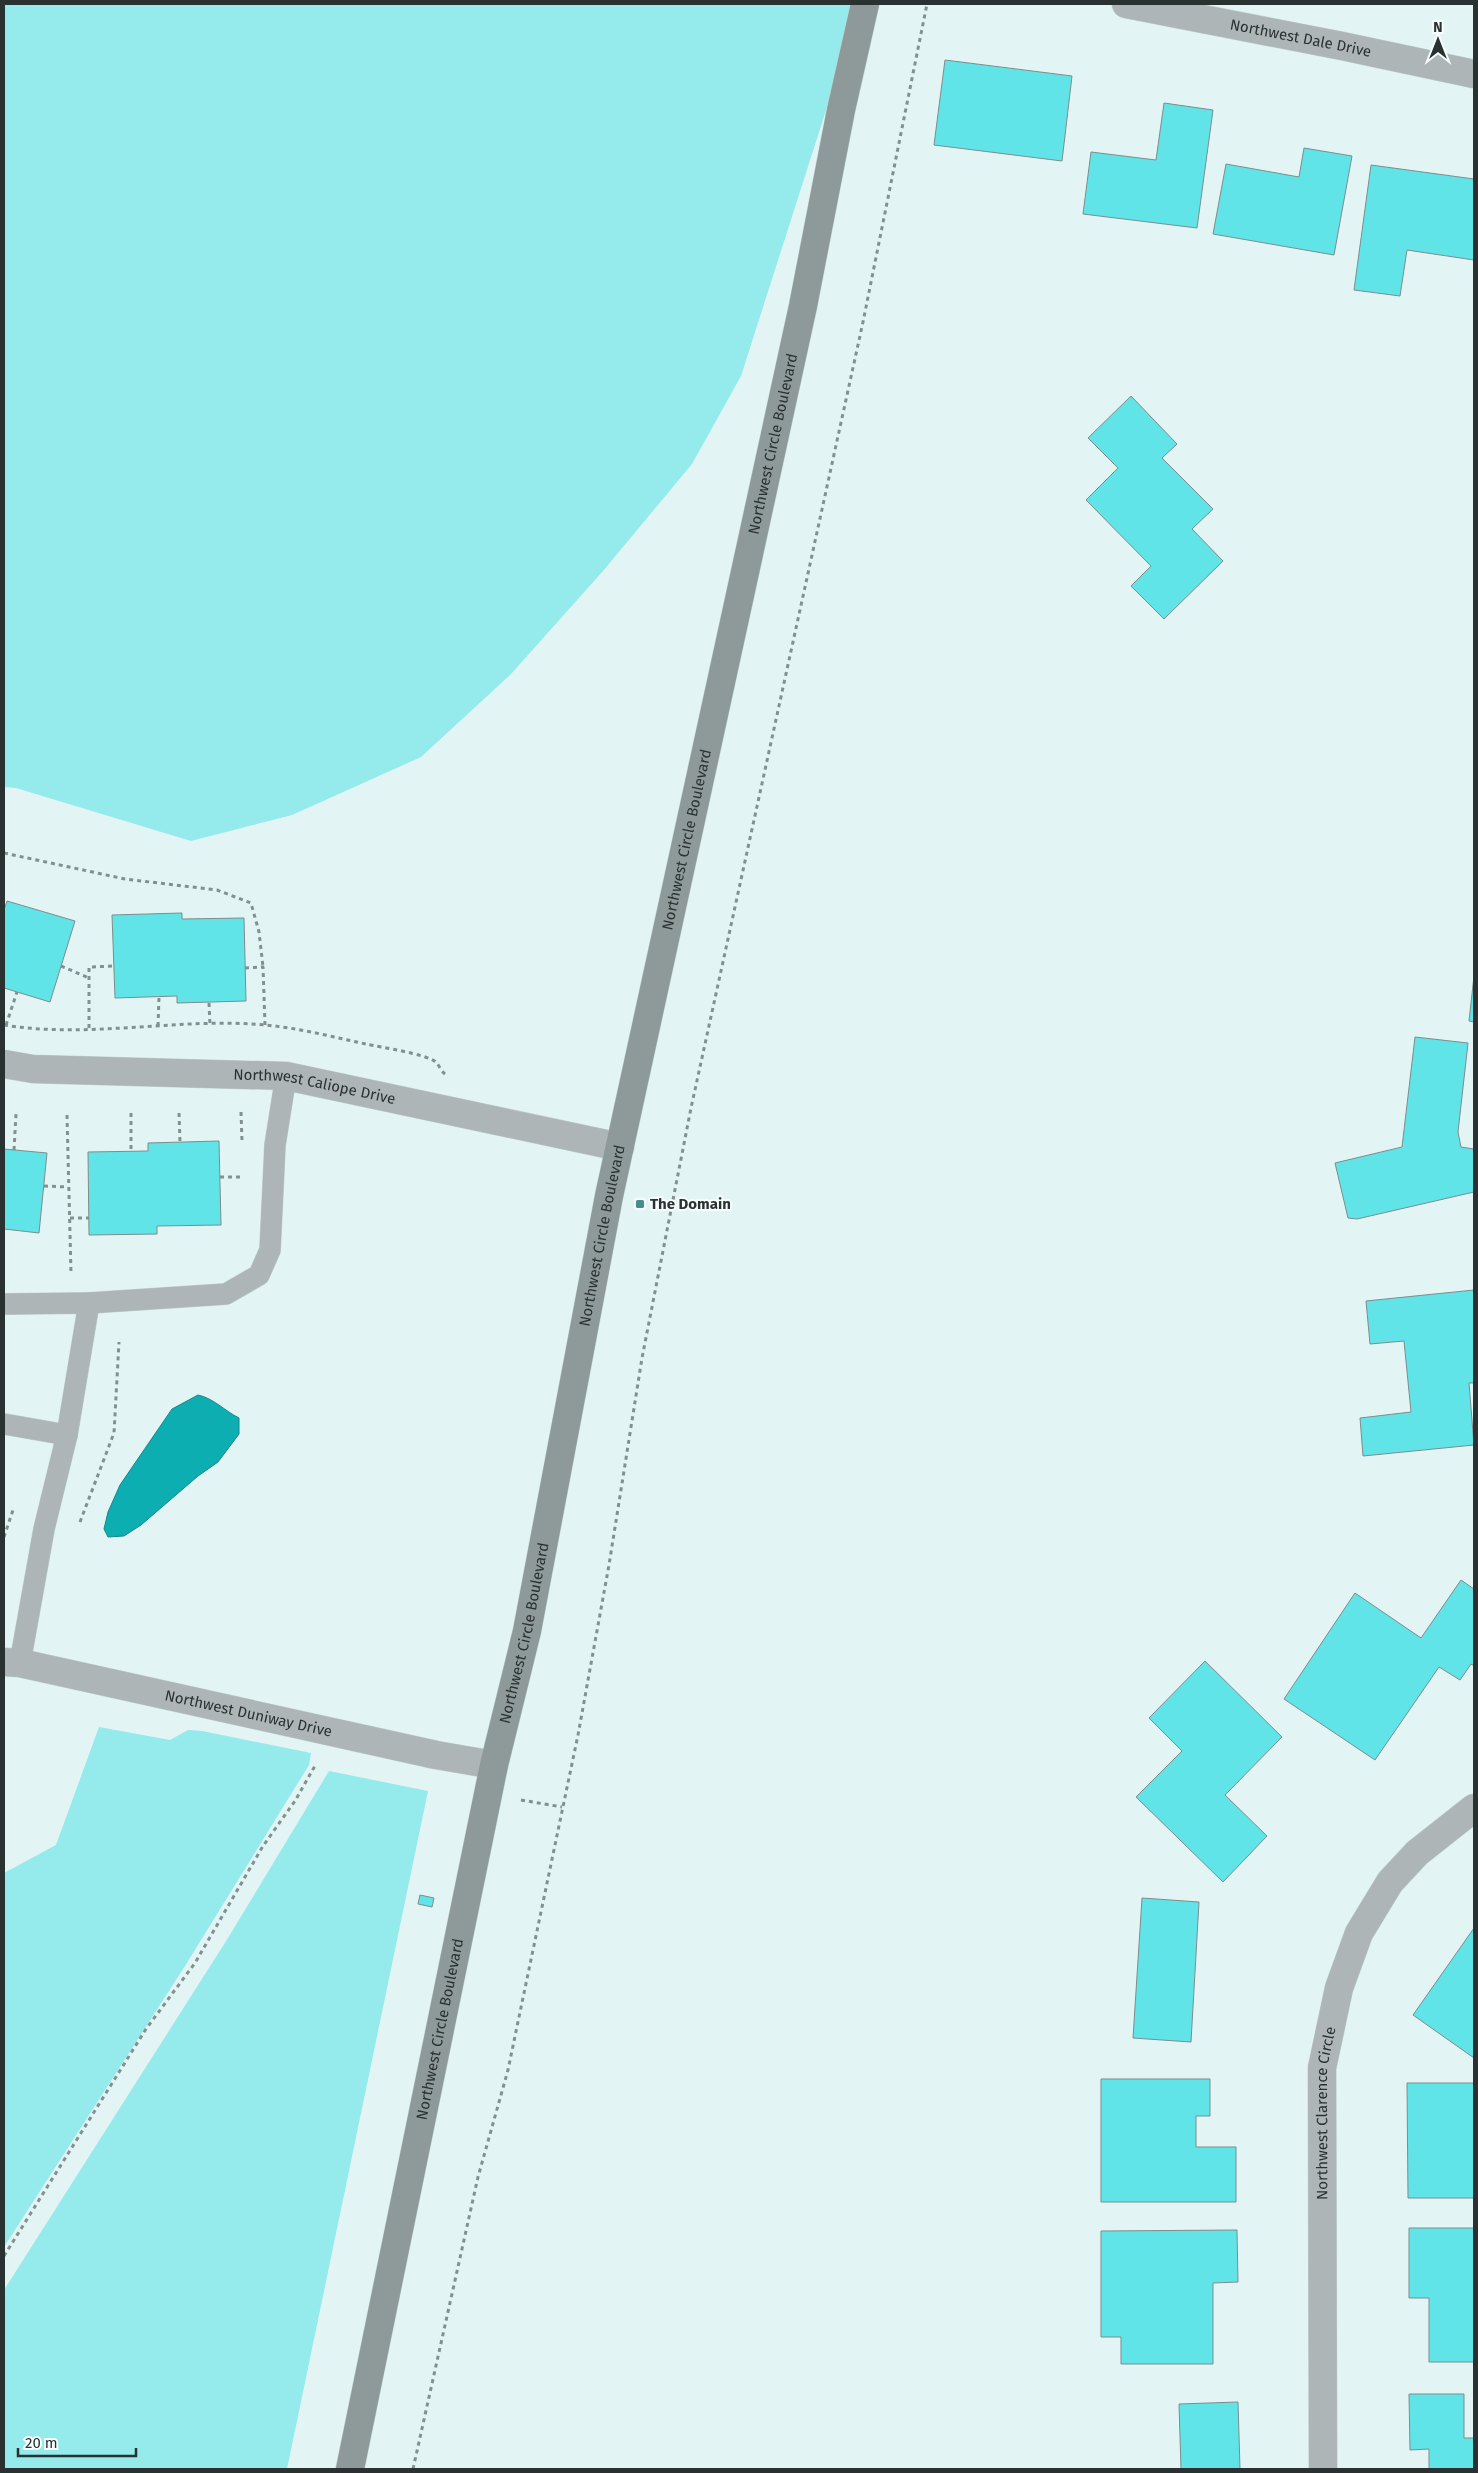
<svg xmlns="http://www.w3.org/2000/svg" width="1478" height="2473" font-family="'Fira Sans',sans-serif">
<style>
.green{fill:#95eaeb}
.water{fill:#0daeb1;stroke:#16888b}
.building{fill:#61e4e7;stroke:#7d8d8d}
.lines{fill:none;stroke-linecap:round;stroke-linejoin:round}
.service-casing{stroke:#c1d1d1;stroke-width:22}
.minor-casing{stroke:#c1d1d1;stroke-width:29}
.secondary-casing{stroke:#c1d1d1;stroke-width:29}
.path{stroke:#839090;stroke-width:3;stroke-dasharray:4 4;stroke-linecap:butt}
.service{stroke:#aeb5b6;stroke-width:21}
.minor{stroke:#aeb5b6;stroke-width:28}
.secondary{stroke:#8e9999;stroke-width:28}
.poi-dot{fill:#458d8f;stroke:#f7fefe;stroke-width:2}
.labels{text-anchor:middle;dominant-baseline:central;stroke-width:4;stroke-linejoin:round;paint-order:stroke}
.street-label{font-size:15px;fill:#2a3131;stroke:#f7fefe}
.poi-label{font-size:15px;font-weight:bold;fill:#2a3131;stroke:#f7fefe;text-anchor:start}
</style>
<rect width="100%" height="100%" fill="#e2f4f4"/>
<!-- green -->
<g class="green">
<polygon points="4,4 860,4 741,376 692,464 603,571 511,674 421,757 292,815 191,841 16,788 4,787"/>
<polygon points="99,1727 170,1740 188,1730 202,1731 311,1753 309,1765 185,1966 4,2247 4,1873 56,1845"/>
<polygon points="329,1771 428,1791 287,2469 4,2469 4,2290 228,1938"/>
</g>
<!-- water -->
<path class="water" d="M198,1395c15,3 27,16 41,23v16l-21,28 -20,14 -57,49 -17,11 -16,1 -4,-8 4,-17 12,-27 52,-76z"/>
<!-- building -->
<g class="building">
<polygon points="945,60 1072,76 1062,161 934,145"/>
<polygon points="1164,103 1213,110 1197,228 1083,214 1091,152 1156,160"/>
<polygon points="1304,148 1352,156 1334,255 1213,234 1226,164 1299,177"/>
<polygon points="1371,165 1474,179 1474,260 1407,250 1400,296 1354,290"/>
<polygon points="1131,396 1177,444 1162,458 1213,509 1192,529 1223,561 1164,619 1131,586 1151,566 1086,500 1118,468 1088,438"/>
<polygon points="7,901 75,921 50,1002 4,988 4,910"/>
<polygon points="182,913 182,919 244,918 246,1001 177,1003 177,996 115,998 112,915"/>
<polygon points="1474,976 1474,1022 1469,1021"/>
<polygon points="1415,1037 1468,1043 1458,1132 1461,1147 1474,1149 1474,1192 1357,1219 1348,1218 1335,1163 1402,1147"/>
<polygon points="219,1141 221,1225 157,1226 157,1234 89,1235 88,1152 148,1151 148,1143"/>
<polygon points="4,1149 47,1153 39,1233 4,1229"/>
<polygon points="1474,1290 1474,1383 1469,1383 1474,1445 1363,1456 1360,1418 1411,1412 1404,1341 1370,1344 1366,1301"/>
<polygon points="1461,1580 1474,1589 1474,1666 1471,1664 1460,1680 1439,1667 1375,1760 1284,1699 1355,1593 1421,1638"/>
<polygon points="1205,1661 1282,1737 1225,1795 1267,1836 1223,1882 1136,1797 1182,1751 1149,1718"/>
<polygon points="420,1895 434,1898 432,1907 418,1904"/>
<polygon points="1142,1898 1199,1902 1191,2042 1133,2038"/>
<polygon points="1474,1928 1474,2058 1413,2015"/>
<polygon points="1101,2079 1210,2079 1210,2116 1196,2116 1196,2147 1236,2147 1236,2202 1101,2202"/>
<polygon points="1407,2083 1474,2083 1474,2198 1408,2198"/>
<polygon points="1409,2228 1474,2228 1474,2362 1429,2362 1429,2298 1409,2298"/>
<polygon points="1237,2230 1238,2282 1213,2283 1213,2364 1121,2364 1121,2337 1101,2337 1101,2231"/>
<polygon points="1409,2394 1464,2394 1464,2438 1474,2438 1474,2469 1429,2469 1429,2449 1410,2450"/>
<polygon points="1238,2402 1240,2469 1181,2469 1179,2404"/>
</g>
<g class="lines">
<!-- service casing -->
<g class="service-casing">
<g id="service">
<polyline points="89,1303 226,1294 259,1275 270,1250 275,1145 286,1076"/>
<polyline points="4,1304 89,1303 67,1435 44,1529 20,1663"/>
<polyline points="4,1424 67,1435"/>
</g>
</g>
<!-- minor casing -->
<g class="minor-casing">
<g id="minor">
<path id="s1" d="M1126,4l216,42 132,28"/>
<path id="s2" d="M4,1064l29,5 253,7 334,71"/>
<path id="s3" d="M4,1662l16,1 416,92 58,10"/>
<path id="s4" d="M1323,2469l-1,-401 17,-80 20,-55 31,-51 27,-29 57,-45"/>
</g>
</g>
<!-- secondary casing -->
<g class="secondary-casing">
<g id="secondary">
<path id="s5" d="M350,2469l144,-704 33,-134 82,-435 194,-890 38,-196 24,-106"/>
</g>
</g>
<!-- path -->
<g class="path">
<polyline points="4,853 125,879 217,890 251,903 259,932 263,967"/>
<polyline points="61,966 89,978"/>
<polyline points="245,968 263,967 265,1025"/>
<polyline points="209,1003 210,1025"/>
<path d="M4,1025c86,14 175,-8 261,0 34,3 68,12 101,19 14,3 60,10 70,18 3,3 5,9 9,12"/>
<polyline points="6,1025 17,992"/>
<polyline points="158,1026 159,997"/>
<polyline points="89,1028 89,967 114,966"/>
<polyline points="241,1112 242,1141"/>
<polyline points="131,1113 131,1152"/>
<polyline points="179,1113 180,1142"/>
<polyline points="67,1115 71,1273"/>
<polyline points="14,1150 16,1114"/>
<polyline points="220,1177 242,1177"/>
<polyline points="44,1186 68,1187"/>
<polyline points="70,1218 89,1218"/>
<polyline points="80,1522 114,1433 119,1342"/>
<polyline points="4,1537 14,1507"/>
<polyline points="521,1800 562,1807"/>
<polyline points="4,2256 146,2029 195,1963 263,1846 295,1801 316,1764"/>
<polyline points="413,2469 478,2177 508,2070 519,2017 578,1735 609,1565 642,1358 691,1108 863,322 927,4"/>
</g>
<!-- service -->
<use href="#service" class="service"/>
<!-- minor -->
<use href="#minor" class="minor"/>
<!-- secondary -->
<use href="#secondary" class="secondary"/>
</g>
<!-- markers -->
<rect class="poi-dot" x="635" y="1199" width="10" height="10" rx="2.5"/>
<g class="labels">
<!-- street labels -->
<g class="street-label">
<text stroke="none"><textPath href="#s1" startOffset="178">Northwest Dale Drive</textPath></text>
<text stroke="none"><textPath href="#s5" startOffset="2069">Northwest Circle Boulevard</textPath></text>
<text stroke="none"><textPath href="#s5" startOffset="1664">Northwest Circle Boulevard</textPath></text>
<text stroke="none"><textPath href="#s2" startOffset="312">Northwest Caliope Drive</textPath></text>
<text stroke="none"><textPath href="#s5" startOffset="1259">Northwest Circle Boulevard</textPath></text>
<text stroke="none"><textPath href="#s5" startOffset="854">Northwest Circle Boulevard</textPath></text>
<text stroke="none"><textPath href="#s3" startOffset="250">Northwest Duniway Drive</textPath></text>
<text stroke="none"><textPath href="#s5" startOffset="449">Northwest Circle Boulevard</textPath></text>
<text stroke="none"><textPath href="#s4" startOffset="356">Northwest Clarence Circle</textPath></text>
</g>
<!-- poi labels -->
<g class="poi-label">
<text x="650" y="1204">The Domain</text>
</g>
</g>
<!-- border -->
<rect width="1478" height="2473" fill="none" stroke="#2a3131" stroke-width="10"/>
<!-- north arrow -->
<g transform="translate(1438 40)" stroke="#f7fefe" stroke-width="4" paint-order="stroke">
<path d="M0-4L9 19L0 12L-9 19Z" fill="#2a3131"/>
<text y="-8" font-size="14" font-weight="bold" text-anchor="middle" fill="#2a3131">N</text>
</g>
<!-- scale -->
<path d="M18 2448v8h118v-8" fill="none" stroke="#2a3131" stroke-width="2.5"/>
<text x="25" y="2448" font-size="15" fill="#2a3131" stroke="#f7fefe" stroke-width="4" paint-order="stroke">20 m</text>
</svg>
